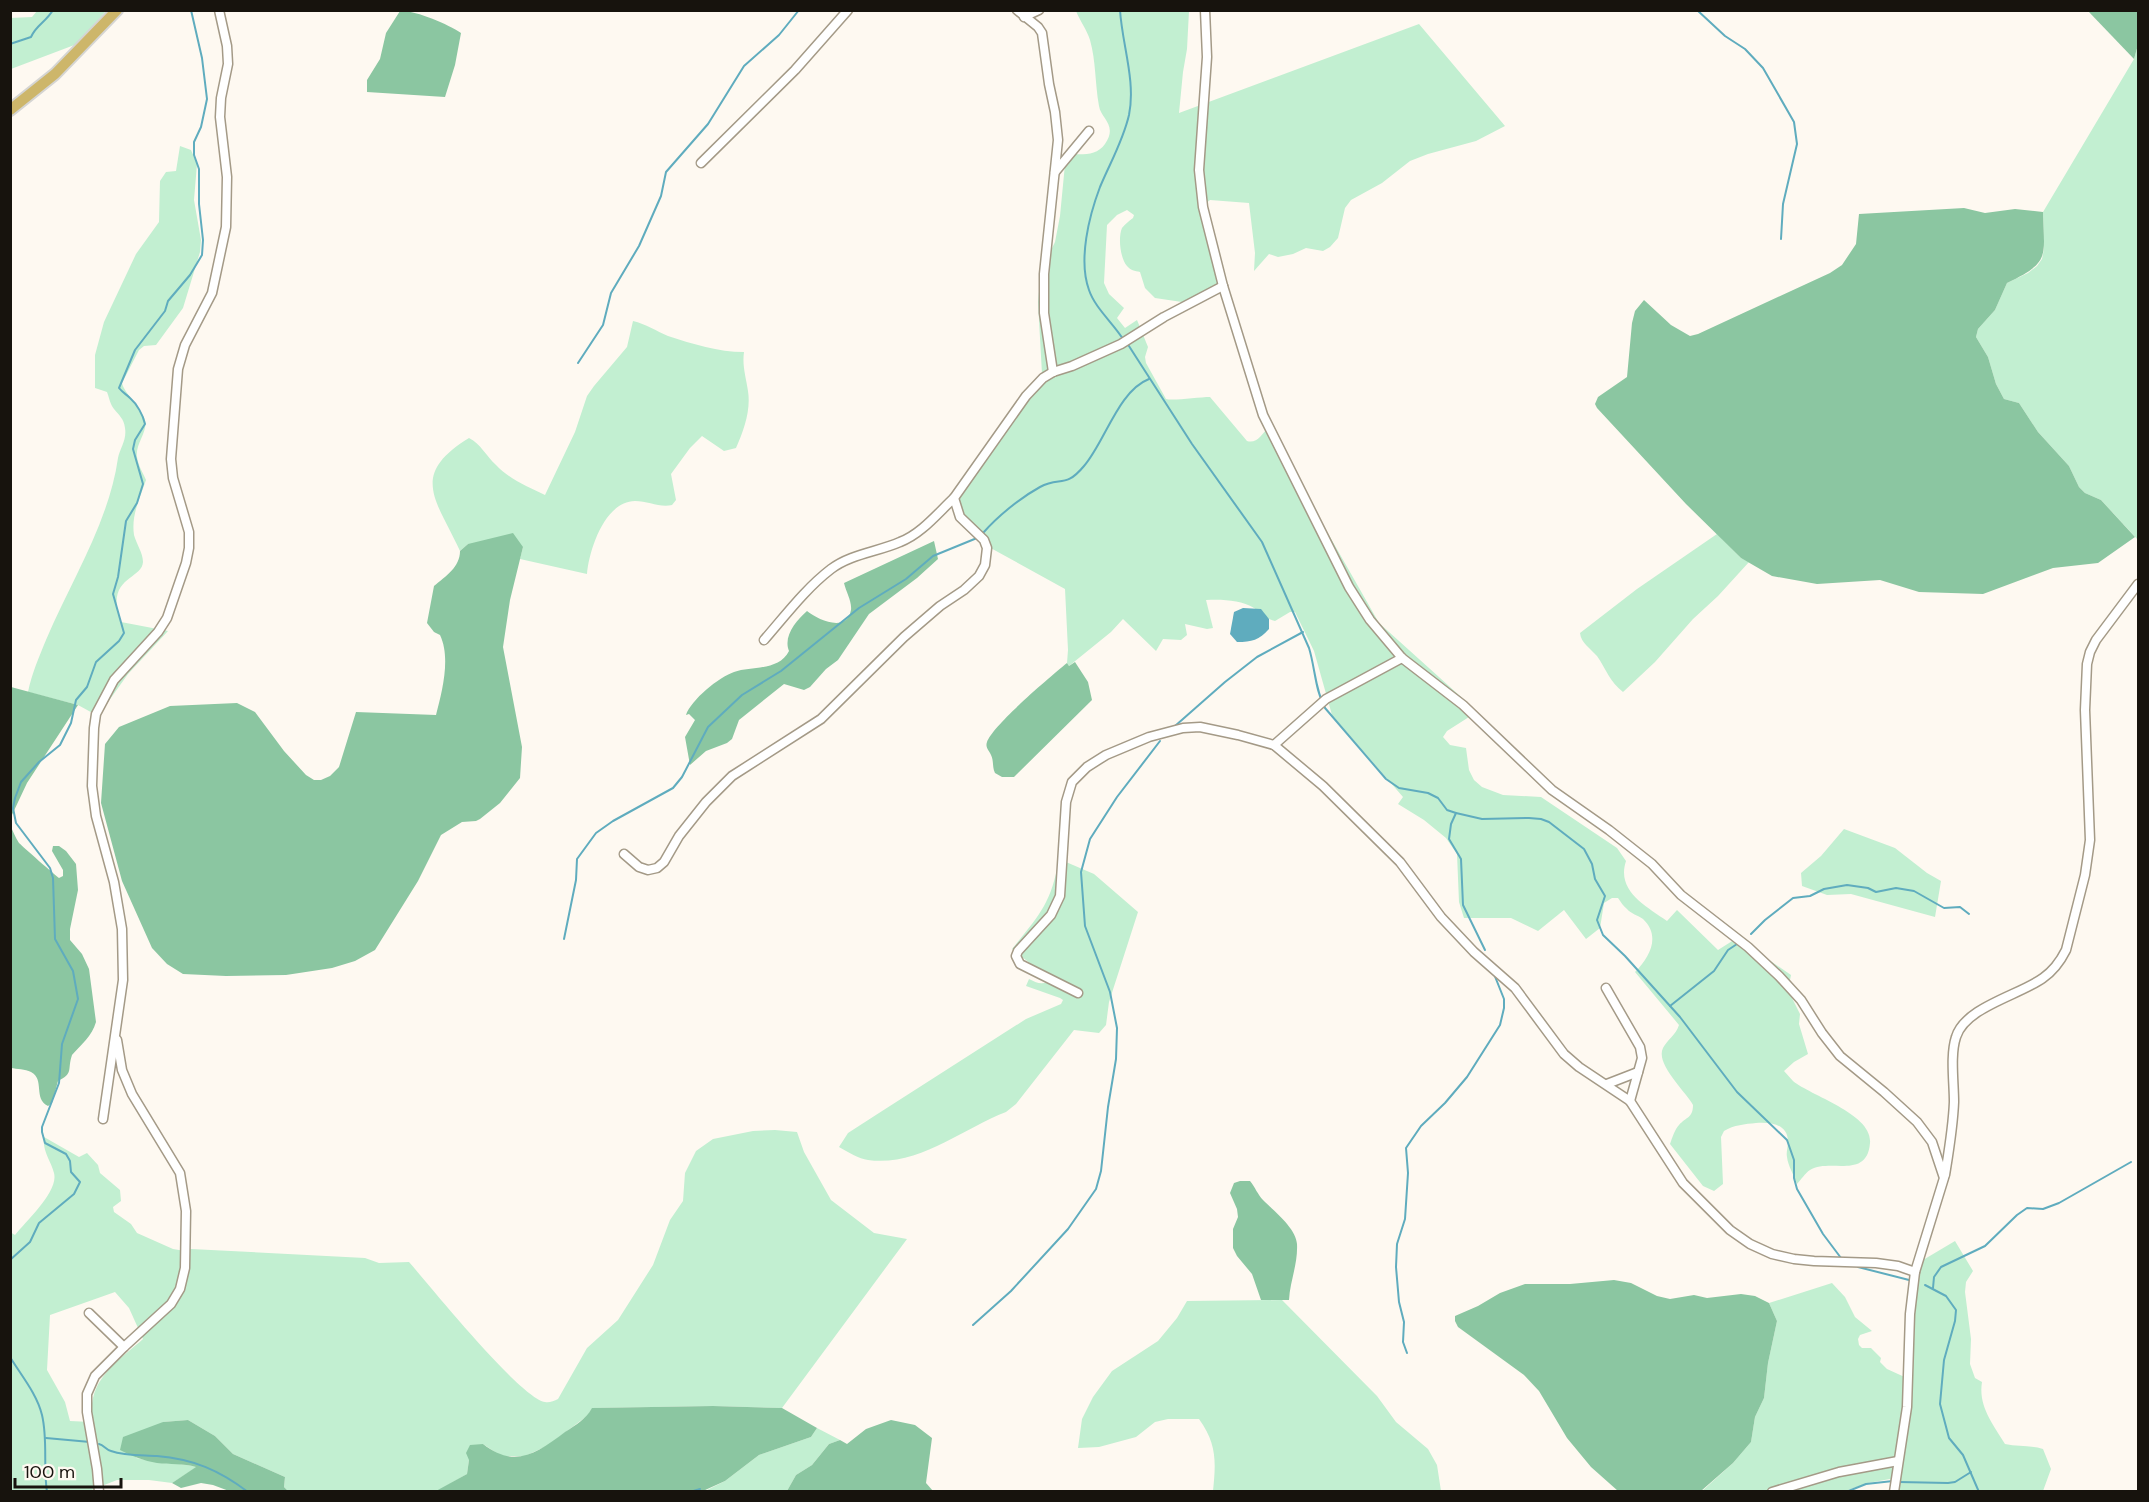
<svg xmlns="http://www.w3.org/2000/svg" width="2149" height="1502" font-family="'DM Sans',sans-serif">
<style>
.green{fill:#c2efd1;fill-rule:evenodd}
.forest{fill:#8bc6a1}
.water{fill:#5facbe}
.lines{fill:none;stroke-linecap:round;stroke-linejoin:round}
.stream{stroke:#5facbe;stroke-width:2}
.minor-casing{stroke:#a49a87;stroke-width:11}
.major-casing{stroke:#d5d5d3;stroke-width:14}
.minor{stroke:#fff;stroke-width:8}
.major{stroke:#cdb66a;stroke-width:10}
</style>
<rect width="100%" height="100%" fill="#fef9f1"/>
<!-- green -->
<g class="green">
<polygon points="37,11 106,11 77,44 11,69 10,18 32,17"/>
<path d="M1076,11h113l-2,38 -4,23 -4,41 240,-89 86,102 -29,15 -48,13 -18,7 -28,22 -31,17 -6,8 -7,30 -8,9 -7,4 -17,-3 -13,6 -15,3 -9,-3 -15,17 1,-18 -6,-50 -39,-3 -4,3 20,77 -44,22 -27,-4 -10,-10 -5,-16c-5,-1 -10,-2 -13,-6 -7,-8 -9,-29 -5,-38 3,-4 7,-7 11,-10l1,-3 -7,-5 -10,5 -10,10 -3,58 5,11 15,14 -7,10 8,10 12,-8 11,27 -3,10 1,6 20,36c7,2 33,-2 44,-2l37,44c10,3 15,-7 21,-13l111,195 91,82 -1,12 -22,14 -4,6 7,8 16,3 3,22 5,10 8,7 21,8 38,2 76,51 9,13c-10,30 20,45 41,60l10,-11 41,40 19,-12 54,37 -3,15 12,24 -1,10 9,30 -14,8 -10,9c3,3 6,7 9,10 18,15 80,33 77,62 -3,37 -40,15 -60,27 -5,3 -9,10 -13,14 -3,-9 -9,-18 -10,-27 -1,-5 1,-10 1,-15 0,-18 -17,-20 -32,-19 -11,1 -22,2 -32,8l-3,6 2,47 -9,7 -11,-5 -33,-42c2,-6 5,-15 9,-19 7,-8 14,-7 14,-20 -7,-13 -38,-41 -30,-57 4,-8 13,-13 16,-23l-44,-53c15,-15 26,-36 8,-53 -5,-4 -12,-5 -16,-10 -4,-3 -6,-7 -9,-11h-6l-8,5 -4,25 -14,11 -22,-29 -26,21 -27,-13h-47l-5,-16 -2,-48 -11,-16 -22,-18 -26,-16 5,-7 -71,-82 -18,-64 -19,-39h-5l-15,9c-9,-2 -13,-8 -21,-13 -13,-8 -32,-9 -48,-8l7,28 -6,1 -22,-5 2,11 -6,5 -18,-1 -7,12 -33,-32 -12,13 -42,34 -2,-3 1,-13 -3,-61 -78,-43 -26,-32 -3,-13 23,-41 61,-86 -4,-72 2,-21 3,-14 12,-25 5,-26 6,-62c14,0 30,3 39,-10 13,-19 -4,-25 -6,-38 -4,-22 -3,-45 -9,-66 -3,-10 -10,-19 -14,-29z"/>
<polygon points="2138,45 2138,540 2101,500 2085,493 2079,487 2069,466 2038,432 2019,403 2004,399 1996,384 1988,357 1976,337 1978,329 1995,310 2007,283 2028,273 2037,266 2042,259 2044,249 2043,212 2134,59"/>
<path d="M180,146l11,4 6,14 -3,36 7,40 -1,12 -17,56 -27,37 -12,1 -5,4 -17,33c2,10 19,24 23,37 3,12 -10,24 -8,37 1,8 6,16 9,23 -6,18 -15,35 -12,55 2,8 9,18 9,27 -1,18 -39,15 -22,60l47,9 -40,43 -30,42 -20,-11 -50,-13c4,-19 11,-35 18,-52 25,-59 63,-118 72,-182 2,-10 9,-18 7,-30 -1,-9 -6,-13 -11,-19 -4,-5 -5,-12 -7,-17l-12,-4v-33l9,-33 32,-68 23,-32 1,-41 6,-9 10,-1z"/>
<path d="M633,321c13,3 23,10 35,15 25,8 50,16 76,16 -2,14 2,25 4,39 3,19 -4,39 -12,57l-12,3 -22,-15 -12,12 -19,26 5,26 -4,5c-12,3 -24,-4 -37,-4 -30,0 -46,49 -48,73l-67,-15 3,-12 -55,-3 -8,7c-24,-52 -51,-76 9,-113 12,6 17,18 27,27 13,14 32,22 49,30l30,-63 12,-36 7,-10 33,-39z"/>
<path d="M1717,534l24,24 8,4 -31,34 -25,23 -38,43 -32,30c-13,-10 -17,-23 -26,-36 -7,-8 -16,-13 -17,-23l57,-44z"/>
<polygon points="1844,829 1895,848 1927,873 1941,881 1935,917 1851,894 1827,895 1802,886 1801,873 1821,856"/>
<path d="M1059,859l35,15 44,38 -29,90 -3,23 -7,8 -25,-3 -58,74 -10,8c-44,17 -88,55 -138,48 -9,-1 -20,-8 -29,-13l9,-14 31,-20 147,-94 35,-15 2,-4 -3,-2 -34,-12 3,-7c6,3 12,6 18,3l-2,-7 -33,-26c28,-35 39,-45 47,-90z"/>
<path d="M775,1130l22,2 7,20 27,48 43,33 33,6 -125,169 -69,-2 -120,2 -6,8 -40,30 -22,10h-24l-18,-12 -14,16 -2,14 -31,18 -148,-1 -4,-4 1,-10 -52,-23 -18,-18 -27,-16 -25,2 -27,36c21,5 40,4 61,9l-25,16 -23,-3h-32l-28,11 -78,1 -1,-260 5,3c11,-14 44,-44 39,-62 -3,-12 -12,-22 -10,-36l35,20 8,-4 11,12 2,8 20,17 1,11 -8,6 1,5 17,12 6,9 36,16 12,2 6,-2 174,9 14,5 30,-1c21,24 112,137 136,140 4,1 9,-1 13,-3l29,-51 31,-28 35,-55 17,-45 13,-19 2,-28 11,-22 17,-12 40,-8zM115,1292l14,16 14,31c-19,17 -44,33 -50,59 -2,8 -2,16 -2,24l-21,-1 -5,-19 -18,-32 3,-55z"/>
<path d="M1955,1241l18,30 -7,11 -1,10 6,47 -1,25 5,14 7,4c-4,24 11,42 23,62 13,3 26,1 38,5l8,20 -8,22h-146l-7,-12 -22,4 -23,8 -144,1 32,-29 18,-21 4,-25 9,-19 4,-35 9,-42 -8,-18 63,-20 13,14 10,20 17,14 -12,4 -2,4 1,6 3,3h9l10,10 -1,4 7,7 22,10 10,-113 4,-6z"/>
<path d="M1282,1300l95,96 19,26 32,27 9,16 4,26h-228c3,-29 4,-47 -14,-72h-31l-13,3 -19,15 -37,10 -21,1 4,-29 11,-22 19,-26 46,-30 19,-23 10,-17z"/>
<polygon points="817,1428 840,1440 829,1444 812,1465 796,1475 787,1491 703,1492 725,1481 759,1455 811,1437"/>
</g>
<!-- forest -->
<g class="forest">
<path d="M400,11c15,-1 48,13 61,22l-6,32 -10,32 -78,-5v-12l13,-21 6,-26z"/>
<polygon points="2088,11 2138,11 2138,45 2134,59"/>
<path d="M1964,208l21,5 30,-4 28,3c1,45 8,50 -36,71l-12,27 -17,19 -2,8 12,20 8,27 8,15 15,4 19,29 31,34 10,21 6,6 16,7 34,37 -37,26 -45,5 -70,26 -64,-2 -39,-12 -63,4 -45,-8 -31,-18 -55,-54 -89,-96 -2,-4 3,-7 29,-20 5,-54 3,-12 9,-11 27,25 19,11 8,-2 132,-61 12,-8 14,-21 3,-30z"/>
<path d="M513,533l10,14 -13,53 -7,47 19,100 -2,31 -20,25 -20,16 -4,2 -14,1 -21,13 -23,46 -43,69 -20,11 -23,7 -46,7 -60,1 -43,-2 -16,-10 -15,-16 -30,-67 -21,-78 4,-59 14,-17 51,-21 67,-3 18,9 29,39 22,24 8,5h7l9,-4 9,-9 17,-55 80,3c6,-23 15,-57 4,-80l-6,-3 -7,-9 7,-37c12,-10 26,-19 26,-35l8,-7z"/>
<path d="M934,541l4,18 -21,19 -48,36 -31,46 -12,9 -16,18 -6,3 -20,-6 -45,36 -7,19 -5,4 -21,8 -16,14 -5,-28 10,-17 -6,-6 -3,1c5,-15 33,-38 48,-43 18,-6 45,-1 55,-21 -6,-15 7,-30 18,-40 11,9 40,22 44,-1 1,-9 -5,-18 -7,-27z"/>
<path d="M1075,662l13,20 4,18 -78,77h-12l-7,-4c-3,-6 -1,-12 -4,-18 -2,-5 -6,-7 -4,-13 6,-17 63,-65 80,-79l2,3z"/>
<polygon points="11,687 78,705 27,783 11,817"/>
<path d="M10,825c3,6 5,12 9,18 3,3 37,33 40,35l4,-2v-6l-11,-19 1,-5h6l7,5 10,13 2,26 -8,39v11l12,14 7,15 7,53c-4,14 -15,23 -24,33 -5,15 2,18 -14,26l-6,22 -4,3c-15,-7 -3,-27 -17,-34 -6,-3 -14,-3 -20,-4z"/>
<path d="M1240,1181h10c5,6 8,14 13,19 11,11 33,28 34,44 1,20 -7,37 -8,56h-28l-9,-26 -15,-18 -4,-8v-19l5,-12 -1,-8 -7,-16 4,-10z"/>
<polygon points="1614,1280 1631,1283 1657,1296 1670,1299 1694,1295 1707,1298 1741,1294 1755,1296 1769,1303 1777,1321 1768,1363 1764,1398 1755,1417 1751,1442 1733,1463 1701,1491 1618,1491 1591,1467 1567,1438 1539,1391 1524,1375 1458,1327 1455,1321 1455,1316 1478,1306 1500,1293 1525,1284 1570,1284"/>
<path d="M713,1406l69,2 35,20 -6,9 -52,18 -34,26 -22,10h-267l31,-17 2,-14 -3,-7 4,-8 13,-1c32,25 54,9 82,-12 11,-7 21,-13 27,-24z"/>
<path d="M188,1420l27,16 18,18 52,23 -1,10 4,4h-59l-16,-6 -12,-2 -20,5 -9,-5 24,-16c-13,-4 -26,-2 -39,-4 -13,-2 -25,-7 -37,-13l3,-13 40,-15z"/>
<polygon points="891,1420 915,1425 932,1438 926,1483 933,1491 787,1491 796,1475 812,1465 829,1444 840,1440 847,1444 866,1429"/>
</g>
<!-- water -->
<path class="water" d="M1243,608l18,1 8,10v10c-10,11 -17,13 -32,13l-7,-8 4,-22z"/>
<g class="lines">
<!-- stream -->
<g class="stream">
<path d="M1120,10c2,34 16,71 9,105 -6,26 -19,48 -29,72 -11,29 -22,73 -11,103 6,18 24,33 34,49"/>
<polyline points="1697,10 1725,36 1745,49 1763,68 1794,122 1797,144 1783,204 1781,239"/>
<path d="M10,44l21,-7c5,-12 15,-15 22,-27"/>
<path d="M1127,343l65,101 70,98 47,106c6,19 6,42 16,60l61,71 13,9 29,5 10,5 9,12 9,3 26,6 47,-1 12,1 8,3 35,27 8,15 3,15 10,17 -8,24 6,15 22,21 55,61 57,75 50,48 7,20v18l3,11 26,45 18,24"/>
<polyline points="578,363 603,325 611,293 639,246 661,196 666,172 708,124 744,66 779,35 799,10"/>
<path d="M983,533c15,-17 37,-35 57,-46 20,-11 25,2 44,-21 21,-24 34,-75 65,-87"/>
<polyline points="1175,726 1225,682 1257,657 1303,632"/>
<polyline points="1456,813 1451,824 1449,839 1461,859 1463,905 1485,950"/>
<polyline points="1751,934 1765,920 1793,898 1810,896 1824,889 1847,885 1868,888 1876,892 1896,888 1914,891 1944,908 1960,907 1969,914"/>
<polyline points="564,939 576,880 577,859 596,833 613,821 673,788 682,777 708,727 742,695 781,671 859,608 906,579 933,556 977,538"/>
<polyline points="1670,1006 1714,971 1728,950 1740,942"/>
<path d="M10,1260l20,-18 9,-19 35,-29 6,-12 -9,-10 -1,-11 -4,-7 -21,-11 -3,-11v-5l17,-44 3,-39 16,-45 -5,-28 -18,-32 -2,-61 -3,-10 -34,-45 -3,-15 2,-10 6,-16 18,-20 21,-17 11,-22 5,-23 11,-13 9,-25 23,-21 5,-8 -11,-39 5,-17 8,-56 11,-18 6,-19 -10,-35 2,-9 10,-16c-2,-9 -8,-20 -15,-26 -4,-4 -7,-5 -11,-10l16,-38 30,-39 3,-10 22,-26 12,-20 1,-15 -4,-36v-35l-5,-14v-13l7,-15 6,-28 -5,-41 -11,-48"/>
<polyline points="1858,1267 1913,1281"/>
<polyline points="1925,1285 1946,1296 1956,1310 1955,1321 1944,1360 1940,1404 1949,1438 1963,1455 1979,1492"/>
<polyline points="1933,1288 1934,1277 1941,1267 1985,1246 2017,1215 2027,1208 2043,1209 2059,1203 2131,1162"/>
<polyline points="973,1325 1011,1291 1068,1229 1096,1189 1101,1171 1108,1107 1116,1059 1117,1028 1110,992 1085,926 1081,872 1090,839 1117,797 1160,741"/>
<polyline points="1407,1353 1403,1342 1404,1322 1399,1302 1396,1267 1397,1244 1405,1219 1408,1173 1406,1148 1421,1126 1445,1103 1467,1077 1500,1025 1504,1008 1504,999 1494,974"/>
<path d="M10,1357c11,18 27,37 32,58 6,25 1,51 5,77"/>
<polyline points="46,1438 90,1442"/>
<path d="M99,1444c5,1 7,6 12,7 14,5 31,4 46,5 36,3 62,14 91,36"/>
<polyline points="1899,1482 1948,1483 1955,1482 1971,1472"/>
<polyline points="690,1492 700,1489"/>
<polyline points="1846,1492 1866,1484 1893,1481"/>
</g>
<!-- minor casing -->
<g class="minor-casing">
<g id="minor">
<polyline points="1017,10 1038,27 1042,33 1049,84 1055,112 1058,140 1044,274 1044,313 1053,372"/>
<polyline points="1205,10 1207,57 1199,170 1203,207 1223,286 1263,415 1349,587 1370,620 1402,658 1463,705 1552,790 1609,830 1652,864 1681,895 1748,947 1779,976 1801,1000 1822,1033 1840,1056 1884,1092 1917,1122 1932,1142 1944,1178 1915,1272 1910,1314 1907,1407 1894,1492"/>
<polyline points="1024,17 1039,10"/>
<polyline points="701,163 795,70 848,10"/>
<polyline points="1055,172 1089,131"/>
<path d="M764,640c21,-24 41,-51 67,-71 20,-15 46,-17 69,-27 21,-8 37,-28 54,-44"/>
<polyline points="1274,745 1326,699 1402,658"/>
<polyline points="624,854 639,867 648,870 657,868 664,862 679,836 706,802 732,776 821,719 904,637 940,606 964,590 979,576 985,565 987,548 984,540 960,517 954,498 1026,396 1043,378 1053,372 1072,366 1121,344 1164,317 1223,286"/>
<polyline points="1606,988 1640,1047 1642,1058 1630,1101"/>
<polyline points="1078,993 1020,964 1016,956 1018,951 1051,915 1060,896 1066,802 1072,782 1087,767 1106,755 1149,737 1183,728 1200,727 1238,735 1274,745 1323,786 1400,862 1441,917 1474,952 1515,988 1564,1054 1579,1067 1630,1101 1683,1183 1730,1230 1750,1244 1772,1254 1794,1259 1814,1261 1876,1263 1898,1266 1915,1272"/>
<polyline points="1607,1084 1638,1072"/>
<polyline points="103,1119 123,980 122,929 114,882 96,816 92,786 94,728 96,714 114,680 158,632 167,618 186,563 189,548 189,532 173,478 171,459 178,369 185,345 212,293 226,227 227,177 220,117 221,98 228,64 227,46 219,10"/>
<path d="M1945,1175c4,-25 8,-48 9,-73 0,-20 -4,-47 2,-65 9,-30 64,-42 87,-59 10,-7 17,-16 23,-28l19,-75 5,-35 -5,-130 2,-46 3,-12 6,-12 42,-56"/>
<polyline points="89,1313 124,1347"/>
<polyline points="99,1492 97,1469 87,1412 87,1394 95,1376 124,1347 171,1304 180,1289 185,1268 186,1211 180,1173 132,1094 122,1070 117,1040"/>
<polyline points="1772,1492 1839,1472 1898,1461"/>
</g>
</g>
<!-- major casing -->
<g class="major-casing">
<polyline id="major" points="10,110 55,74 117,10"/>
</g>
<!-- minor -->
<use href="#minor" class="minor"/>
<!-- major -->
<use href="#major" class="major"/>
</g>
<!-- border -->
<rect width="2149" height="1502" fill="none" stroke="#17130d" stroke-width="24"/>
<!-- scale -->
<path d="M15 1478v9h106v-9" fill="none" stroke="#17130d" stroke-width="3"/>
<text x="24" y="1478" font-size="18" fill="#17130d" stroke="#fef9f1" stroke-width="4.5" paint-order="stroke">100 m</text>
</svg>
